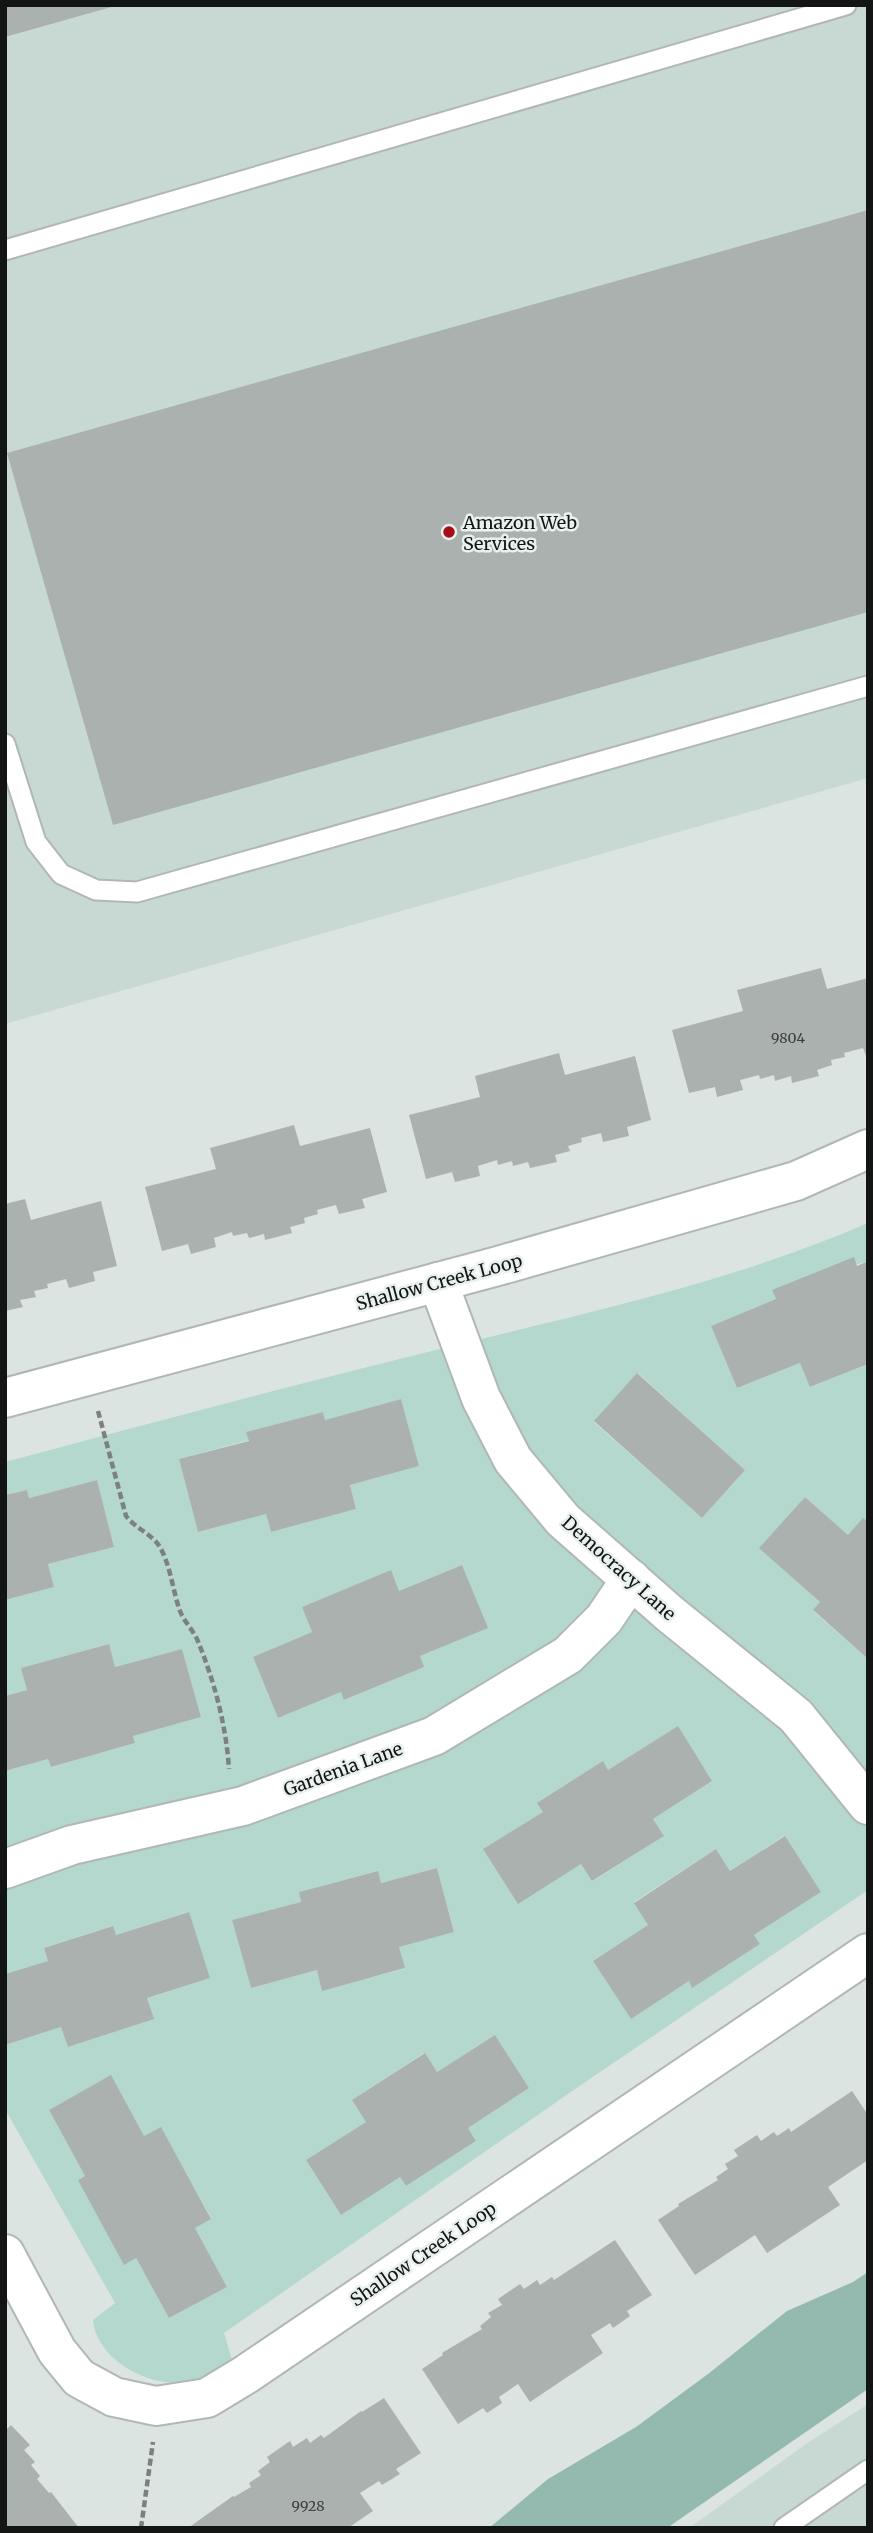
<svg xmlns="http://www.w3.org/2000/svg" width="873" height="2533" font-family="Merriweather,serif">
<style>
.built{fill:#c8d9d4}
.green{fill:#b4d8ce;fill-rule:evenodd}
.forest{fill:#94b9af}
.building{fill:#aab1af}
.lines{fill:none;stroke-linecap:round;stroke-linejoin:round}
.lane-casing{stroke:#b0b7b5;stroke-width:23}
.street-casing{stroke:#b0b7b5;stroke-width:42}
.path{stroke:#7c8180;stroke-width:4.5;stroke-dasharray:7 3.5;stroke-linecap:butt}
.lane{stroke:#fff;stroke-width:19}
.street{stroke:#fff;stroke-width:38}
.poi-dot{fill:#a50d18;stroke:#e9f1ef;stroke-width:2.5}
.labels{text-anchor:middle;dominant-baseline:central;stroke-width:5;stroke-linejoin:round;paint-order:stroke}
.number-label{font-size:14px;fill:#393c3b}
.poi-label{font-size:18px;fill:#131514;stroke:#e9f1ef;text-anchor:start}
.street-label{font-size:18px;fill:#131514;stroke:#e9f1ef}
</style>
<rect width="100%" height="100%" fill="#dce4e2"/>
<!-- built -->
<g class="built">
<polygon points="5,5 868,5 868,778 5,1024"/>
<polygon points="868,2404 868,2528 689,2528 806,2444"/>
</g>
<!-- green -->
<path class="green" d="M868,1223v38l-95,29 3,9 -65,27 26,62 63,-25 11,24 57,-23v158l-20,13 -43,-38 -45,51 60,54 -7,9 55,48v231l-290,197 -354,246 8,27c-16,11 -29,19 -49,22 -37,5 -87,-24 -90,-62l22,-17 -110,-194v-64l56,-18 7,20 85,-28 -6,-21 63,-20 -22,-66 -72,23 -4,-9 -68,22 4,13 -43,13v-203l43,-12 3,8 84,-24 -2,-7 68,-19 -19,-68 -67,18 -7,-23 -86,24 5,22 -22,6v-96l49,-13 -6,-23 66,-17 -17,-67 -68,18 -2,-8 -22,5v-33c144,-38 287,-77 431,-112 145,-36 294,-67 432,-127zM638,1373l107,97 -43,48 -108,-96zM401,1399l18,67 -69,19 6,24 -85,23 -5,-18 -68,18 -19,-73 70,-19 -2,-8 76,-20 2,8zM462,1565l25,63 -67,28 3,11 -78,33 -4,-8 -63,26 -25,-61 59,-25 -10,-25 89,-36 8,20zM677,1727l35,54 -59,38 11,17 -71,45 -12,-17 -63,39 -35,-54 60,-37 -5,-9 65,-41 5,8zM784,1836l37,56 -67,43 6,9 -67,43 -4,-6 -58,38 -38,-58 55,-36 -14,-23 82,-53 14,22zM437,1868l17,63 -55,16 5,22 -81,21 -6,-20 -66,18 -19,-68 69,-18 -2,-10 78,-21 4,12zM495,2035l34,53 -61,40 8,13 -70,45 -6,-9 -59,38 -35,-55 60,-38 -14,-22 72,-47 13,19zM111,2076l33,60 17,-8 50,90 -16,10 32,59 -58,31 -33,-60 -58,-78 7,-4 -36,-66z"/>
<!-- forest -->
<polygon class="forest" points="868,2272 868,2389 667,2528 489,2528 548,2479 636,2427 708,2374 787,2311 853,2282"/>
<!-- building -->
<g class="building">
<polygon points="5,5 115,5 115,6 5,37"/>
<polygon points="868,210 868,612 113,825 7,453"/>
<polygon points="821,968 827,989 868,978 868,1061 863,1048 844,1053 845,1057 831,1060 832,1065 817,1070 819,1076 792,1083 791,1076 775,1081 774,1075 760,1079 759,1075 740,1080 743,1090 717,1097 715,1087 689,1093 672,1030 743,1011 737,990"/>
<polygon points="559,1053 565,1075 635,1056 651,1120 627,1127 629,1136 603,1142 601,1133 581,1138 582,1142 568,1146 570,1151 555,1155 557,1162 530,1168 528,1162 513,1166 512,1161 498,1165 497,1160 478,1166 480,1176 455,1182 452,1172 426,1179 409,1115 480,1097 475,1076"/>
<polygon points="294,1125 300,1146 370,1128 387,1192 362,1199 365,1208 339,1214 336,1205 317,1210 318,1214 304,1218 305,1223 290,1227 292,1233 265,1240 264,1234 249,1238 247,1233 233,1236 232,1232 214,1238 216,1247 191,1254 188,1244 162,1251 145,1187 216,1169 210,1148"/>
<polygon points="25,1199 31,1220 101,1201 117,1266 93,1272 95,1281 69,1288 66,1279 47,1284 48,1288 34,1291 36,1297 20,1300 23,1307 5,1311 5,1204"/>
<polygon points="854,1257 857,1266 868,1261 868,1364 810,1387 800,1363 737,1388 711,1326 776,1299 772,1290"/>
<polygon points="637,1373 745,1470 702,1518 594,1421"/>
<polygon points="401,1399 419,1466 350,1485 356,1509 271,1532 266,1514 198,1532 179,1459 249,1441 246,1432 323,1412 325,1420"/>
<polygon points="97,1480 114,1547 48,1564 54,1587 5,1600 5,1495 27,1490 29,1498"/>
<polygon points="805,1497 848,1535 863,1518 868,1522 868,1659 813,1610 820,1602 759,1548"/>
<polygon points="462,1565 488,1628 420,1656 424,1667 344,1700 341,1692 278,1718 253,1657 312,1632 302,1607 391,1570 399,1591"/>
<polygon points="109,1644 115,1667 182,1649 201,1717 133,1736 135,1743 51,1767 48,1759 5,1771 5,1696 27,1690 21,1668"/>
<polygon points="678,1726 712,1781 653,1819 664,1836 592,1881 581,1864 518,1904 483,1849 543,1812 537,1803 603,1761 608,1770"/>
<polygon points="785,1836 821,1892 754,1935 760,1944 692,1988 689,1981 631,2019 593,1961 648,1925 634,1903 716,1849 730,1871"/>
<polygon points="437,1868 454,1932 399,1947 405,1968 322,1991 317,1970 251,1988 232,1920 301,1902 299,1892 378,1871 381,1883"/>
<polygon points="189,1912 210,1978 147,1998 154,2019 68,2047 61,2027 5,2045 5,1974 48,1961 44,1948 113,1926 116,1935"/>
<polygon points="495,2035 529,2088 468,2128 476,2141 406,2186 400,2177 341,2215 306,2160 366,2122 352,2100 425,2053 437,2072"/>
<polygon points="111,2075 144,2136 161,2127 211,2219 195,2228 227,2287 169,2318 136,2258 124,2265 78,2180 85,2176 49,2110"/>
<polygon points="852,2091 868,2115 868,2160 828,2187 840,2205 767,2253 755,2235 695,2275 658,2220 679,2206 678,2204 718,2180 716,2177 728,2169 725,2164 738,2156 734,2150 757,2135 761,2141 774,2132 777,2136 789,2128 791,2132"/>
<polygon points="615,2240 652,2295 627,2311 630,2316 613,2328 610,2323 591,2335 603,2353 530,2402 518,2384 499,2397 502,2403 487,2413 483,2408 458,2424 422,2369 443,2355 442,2353 482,2329 480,2326 491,2317 488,2313 502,2305 498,2299 520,2284 524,2289 537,2280 540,2285 552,2277 554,2280"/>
<polygon points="384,2398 421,2453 396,2469 400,2474 382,2485 379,2481 360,2493 373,2511 348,2528 188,2528 233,2496 234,2497 251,2487 249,2483 261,2475 258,2471 270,2462 267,2457 290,2441 293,2447 307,2438 310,2443 321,2435 324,2438 361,2411 362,2412"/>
<polygon points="11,2425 30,2445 24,2450 35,2462 31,2465 40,2476 37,2479 49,2493 51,2492 79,2528 5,2528 5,2431"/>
</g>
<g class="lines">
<!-- lane casing -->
<g class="lane-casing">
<g id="lane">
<polyline points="5,250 846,5"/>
<polyline points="5,744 36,842 61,874 96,890 137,892 868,686"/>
<polyline points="784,2528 868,2470"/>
</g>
</g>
<!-- street casing -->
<g class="street-casing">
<g id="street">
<polyline points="438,1282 481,1398 513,1460 563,1520 670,1614 796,1716 868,1805"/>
<polyline points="5,1398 498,1266 796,1181 868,1149"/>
<polyline points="5,1869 72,1845 243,1806 434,1736 568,1655 604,1619 631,1579"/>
<polyline points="5,2254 57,2351 79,2378 114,2397 156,2406 207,2398 245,2375 868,1953"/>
</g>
</g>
<!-- path -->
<g class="path">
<path d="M98,1411l28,105c10,13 28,19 35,33 10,19 12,43 19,62 4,10 12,18 17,28 17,41 29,85 32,130"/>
<polyline points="141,2528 153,2442"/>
</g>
<!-- lane -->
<use href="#lane" class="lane"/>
<!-- street -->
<use href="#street" class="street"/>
</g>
<!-- markers -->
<circle class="poi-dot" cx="449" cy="532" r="7"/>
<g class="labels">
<!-- number labels -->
<g class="number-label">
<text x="788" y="1038">9804</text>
<text x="308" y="2506">9928</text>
</g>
<!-- poi labels -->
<g class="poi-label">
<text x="463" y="522">Amazon Web<tspan x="463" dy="21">Services</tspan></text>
</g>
<!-- street labels -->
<g class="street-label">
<text transform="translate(439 1282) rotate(-15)">Shallow Creek Loop</text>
<text transform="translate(619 1568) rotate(42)">Democracy Lane</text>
<text transform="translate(343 1769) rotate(-20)">Gardenia Lane</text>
<text transform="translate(423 2254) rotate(-34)">Shallow Creek Loop</text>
</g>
</g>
<!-- border -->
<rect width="873" height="2533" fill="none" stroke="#131514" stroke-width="14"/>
</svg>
